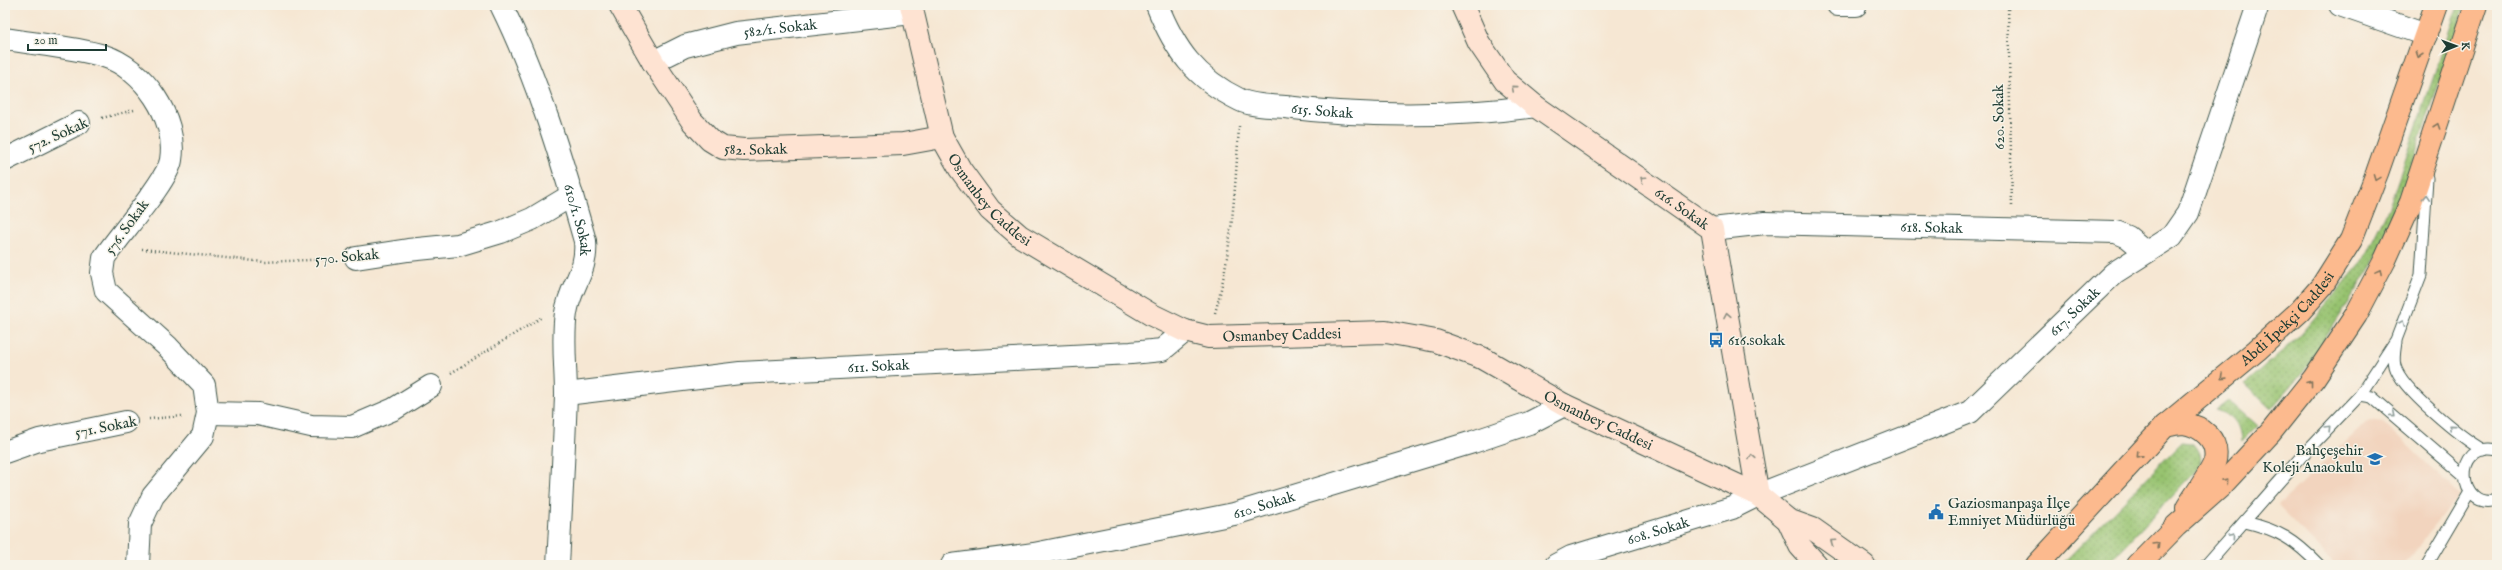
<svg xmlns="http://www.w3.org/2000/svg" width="2502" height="570" font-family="'IM FELL English',serif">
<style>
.built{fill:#f2d4be}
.grass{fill:url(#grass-dots);stroke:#5b8052}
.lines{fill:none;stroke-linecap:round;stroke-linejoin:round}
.lane-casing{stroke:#3f564c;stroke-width:13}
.street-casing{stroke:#3f564c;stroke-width:24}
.secondary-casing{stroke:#3f564c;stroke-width:24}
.primary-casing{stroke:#3f564c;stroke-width:24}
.path{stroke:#3f564c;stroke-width:2.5;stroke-dasharray:1 3;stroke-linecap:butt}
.lane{stroke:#fff;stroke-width:11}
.street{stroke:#fff;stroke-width:22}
.secondary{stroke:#fee3d2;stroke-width:22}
.primary{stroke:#fcba8e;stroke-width:22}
.oneway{stroke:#82755c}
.oneway2{stroke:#8e9083}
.oneway3{stroke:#8f9e9a}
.labels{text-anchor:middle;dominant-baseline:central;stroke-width:3;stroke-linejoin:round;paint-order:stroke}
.street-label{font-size:15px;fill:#1f3d34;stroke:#f7f3e8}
.poi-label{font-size:15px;fill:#1f3d34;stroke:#f7f3e8;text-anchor:start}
</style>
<defs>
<pattern id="grass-dots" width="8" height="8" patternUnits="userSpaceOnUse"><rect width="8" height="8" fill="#97c370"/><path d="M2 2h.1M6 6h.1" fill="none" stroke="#7ba05d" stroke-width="1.8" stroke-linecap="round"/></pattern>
</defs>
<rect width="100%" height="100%" fill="#f7f3e8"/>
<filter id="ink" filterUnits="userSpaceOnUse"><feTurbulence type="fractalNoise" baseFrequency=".025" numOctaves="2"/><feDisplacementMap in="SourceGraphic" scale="8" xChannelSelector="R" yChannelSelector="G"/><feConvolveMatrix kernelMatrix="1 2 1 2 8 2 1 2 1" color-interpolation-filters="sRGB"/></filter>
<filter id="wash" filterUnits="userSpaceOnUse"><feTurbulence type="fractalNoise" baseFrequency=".012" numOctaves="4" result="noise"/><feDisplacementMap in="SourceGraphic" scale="16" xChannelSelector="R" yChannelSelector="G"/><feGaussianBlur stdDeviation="0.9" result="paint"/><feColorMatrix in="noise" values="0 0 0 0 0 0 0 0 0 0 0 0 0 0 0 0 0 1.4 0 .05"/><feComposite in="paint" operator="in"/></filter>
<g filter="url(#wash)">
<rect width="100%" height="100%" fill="#f6e7d3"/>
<!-- built -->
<polygon class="built" points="2369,420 2383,422 2460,495 2403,565 2336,565 2278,506"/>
<!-- grass -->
<g class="grass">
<polygon points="2458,5 2465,5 2405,185 2373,265 2304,371 2271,409 2245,384 2299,336 2362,262 2389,207"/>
<path d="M2228,400l29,26 -16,16c-1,-18 -9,-27 -26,-32z"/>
<path d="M2182,442l10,1c7,8 9,13 7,24l-92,98h-46z"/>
</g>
</g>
<g filter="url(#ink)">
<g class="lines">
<!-- lane casing -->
<g class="lane-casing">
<g id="lane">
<path d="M2396,342c-1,7 -3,17 -1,24 6,23 67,72 88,84"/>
<polyline points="2360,395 2372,397 2464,476"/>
<path d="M2497,450c-45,-10 -40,62 0,50"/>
<path d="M2245,522c34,8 50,18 74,43"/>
<polyline points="2206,565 2300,458 2360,395 2396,340 2421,275 2427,178"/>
<polyline points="2427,565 2470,492"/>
</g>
</g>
<!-- street casing -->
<g class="street-casing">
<g id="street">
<path id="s1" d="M501,5c37,75 61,155 84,236 3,31 -15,44 -19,72 -4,26 0,55 0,82 -2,56 -5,113 -8,170"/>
<path id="s2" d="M1157,5c18,45 38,73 83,95 12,6 31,6 45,7 78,10 172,10 250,-1"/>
<polyline points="1838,5 1856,5"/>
<polyline points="2340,5 2426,35"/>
<path d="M5,39c30,5 70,8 99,17 39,12 74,62 67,104 -3,21 -53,76 -67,98l-2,15 4,18 62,56 36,38 4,28 -5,23 -50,60 -13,28 -2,41"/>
<path id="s3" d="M653,62l32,-16 51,-13 176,-20"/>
<polyline points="5,160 79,123"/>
<path id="s4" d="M1712,229l53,-6 351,9 12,5 18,15"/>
<polyline points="356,258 408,250 458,245 501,232 532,219 572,195"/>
<path id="s5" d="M566,394l174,-21 391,-20 31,-3 23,-19"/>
<polyline points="208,413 258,414 311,426 352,427 394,409 431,386"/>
<polyline points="5,452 39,440 126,422"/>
<path id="s6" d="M952,565l82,-11 200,-40 239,-72 56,-19 35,-18"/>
<path id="s7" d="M1556,565l15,-8 161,-49 26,-13 212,-83 144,-139 58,-37 16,-23 70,-208"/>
</g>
</g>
<!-- secondary casing -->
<g class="secondary-casing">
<g id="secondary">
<path id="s8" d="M620,5l33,57 39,59 18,19 13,8 21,2 159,-6 39,-7"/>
<path id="s9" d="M911,5l31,132 18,32 30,41 30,26 132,79 33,16 24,6 177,-5 50,9 46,17 82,47 194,90 30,25 25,9 51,36"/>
<path id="s10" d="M1462,5l17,38 26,38 30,25 177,123 46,266"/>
<polyline points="1788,520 1800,546 1817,565"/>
</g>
</g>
<!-- primary casing -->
<g class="primary-casing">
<g id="primary">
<path d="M2165,426c6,-1 13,-3 18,-3 19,3 36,17 32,37 -2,10 -22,38 -28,48"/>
<path id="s11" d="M2037,565l128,-139 92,-76 43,-39 22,-25 29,-46 26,-67 59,-168"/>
<polyline points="2138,565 2176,526 2220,487 2271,432 2314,378 2356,315 2385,260 2411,202 2476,5"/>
</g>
</g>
<!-- path -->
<g class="path">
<polyline points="2008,5 2012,206"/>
<polyline points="102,118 134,110"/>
<polyline points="142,249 264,262 332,259"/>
<path d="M1215,313c17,-61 20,-123 24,-187"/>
<polyline points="451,373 542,317"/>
<polyline points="149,419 182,416"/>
</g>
<!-- lane -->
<use href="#lane" class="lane"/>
<!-- street -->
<use href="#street" class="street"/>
<!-- secondary -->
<use href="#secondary" class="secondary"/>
<!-- primary -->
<use href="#primary" class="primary"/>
</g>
<!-- one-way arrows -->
<defs><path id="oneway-chevron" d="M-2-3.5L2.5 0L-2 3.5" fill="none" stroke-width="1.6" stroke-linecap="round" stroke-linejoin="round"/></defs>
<g class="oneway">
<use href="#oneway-chevron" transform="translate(2419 55) rotate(109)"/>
<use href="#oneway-chevron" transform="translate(2437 126) rotate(-71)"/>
<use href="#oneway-chevron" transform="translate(2376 178) rotate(111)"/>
<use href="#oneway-chevron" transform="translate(2379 272) rotate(-62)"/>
<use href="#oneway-chevron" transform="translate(2223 377) rotate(136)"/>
<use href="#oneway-chevron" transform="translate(2310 383) rotate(-52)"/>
<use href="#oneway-chevron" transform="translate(2139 455) rotate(132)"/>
<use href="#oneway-chevron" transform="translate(2226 481) rotate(-48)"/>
<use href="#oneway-chevron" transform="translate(2157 545) rotate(-46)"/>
</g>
<g class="oneway2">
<use href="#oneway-chevron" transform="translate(1514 88) rotate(-140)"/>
<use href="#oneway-chevron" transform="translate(1643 179) rotate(-145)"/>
<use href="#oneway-chevron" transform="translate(1727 315) rotate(-100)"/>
<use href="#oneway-chevron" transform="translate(1752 457) rotate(-100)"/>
<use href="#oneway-chevron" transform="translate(1833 542) rotate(-145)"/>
</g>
<g class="oneway3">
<use href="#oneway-chevron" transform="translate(2426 197) rotate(-87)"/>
<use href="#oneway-chevron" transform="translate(2402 323) rotate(-68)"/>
<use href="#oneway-chevron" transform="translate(2393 414) rotate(41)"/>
<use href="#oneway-chevron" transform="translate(2451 427) rotate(-139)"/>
<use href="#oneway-chevron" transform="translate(2328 428) rotate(-46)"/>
<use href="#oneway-chevron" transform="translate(2232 536) rotate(-49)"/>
</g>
</g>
<!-- icons -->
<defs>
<g id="bus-bare" transform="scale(1.2)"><path d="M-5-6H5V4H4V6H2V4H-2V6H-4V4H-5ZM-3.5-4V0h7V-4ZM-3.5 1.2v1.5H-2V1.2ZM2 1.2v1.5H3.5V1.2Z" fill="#1f6fb2" stroke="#f7f3e8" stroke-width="2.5" paint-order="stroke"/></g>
<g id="school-bare" transform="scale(1.2)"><path d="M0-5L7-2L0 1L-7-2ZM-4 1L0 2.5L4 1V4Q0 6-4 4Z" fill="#1f6fb2" stroke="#f7f3e8" stroke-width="2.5" paint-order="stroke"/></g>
<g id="civic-bare" transform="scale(1.2)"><path d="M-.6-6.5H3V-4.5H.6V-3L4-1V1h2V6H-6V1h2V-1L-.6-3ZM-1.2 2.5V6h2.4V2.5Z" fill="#1f6fb2" stroke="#f7f3e8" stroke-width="2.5" paint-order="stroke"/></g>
</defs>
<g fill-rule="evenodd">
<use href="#bus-bare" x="1716" y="340"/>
<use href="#school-bare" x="2375" y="459"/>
<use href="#civic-bare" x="1936" y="512"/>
</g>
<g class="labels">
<!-- street labels -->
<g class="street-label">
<text stroke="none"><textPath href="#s3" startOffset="133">582/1. Sokak</textPath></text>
<text stroke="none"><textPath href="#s2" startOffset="213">615. Sokak</textPath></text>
<text transform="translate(1999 117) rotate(-91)">620. Sokak</text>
<text transform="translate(58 135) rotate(-24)">572. Sokak</text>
<text stroke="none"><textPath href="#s8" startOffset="211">582. Sokak</textPath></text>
<text stroke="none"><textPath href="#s9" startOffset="215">Osmanbey Caddesi</textPath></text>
<text stroke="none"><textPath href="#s10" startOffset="306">616. Sokak</textPath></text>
<text stroke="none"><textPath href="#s1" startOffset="229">610/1. Sokak</textPath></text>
<text transform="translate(127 227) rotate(-54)">576. Sokak</text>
<text stroke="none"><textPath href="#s4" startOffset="220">618. Sokak</textPath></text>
<text transform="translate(347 257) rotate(-5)">570. Sokak</text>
<text stroke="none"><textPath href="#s7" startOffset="587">617. Sokak</textPath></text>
<text stroke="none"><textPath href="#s11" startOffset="352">Abdi İpekçi Caddesi</textPath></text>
<text stroke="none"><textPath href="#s9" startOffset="551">Osmanbey Caddesi</textPath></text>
<text stroke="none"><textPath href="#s5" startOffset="314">611. Sokak</textPath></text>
<text stroke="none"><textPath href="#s9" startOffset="887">Osmanbey Caddesi</textPath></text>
<text transform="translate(106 427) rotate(-11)">571. Sokak</text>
<text stroke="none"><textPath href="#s6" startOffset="318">610. Sokak</textPath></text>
<text stroke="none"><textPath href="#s7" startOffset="108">608. Sokak</textPath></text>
</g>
<!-- poi labels -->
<g class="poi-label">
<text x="1728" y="340">616.sokak</text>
<text x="2363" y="450" text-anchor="end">Bahçeşehir<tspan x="2363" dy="17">Koleji Anaokulu</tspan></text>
<text x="1948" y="503">Gaziosmanpaşa İlçe<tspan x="1948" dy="17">Emniyet Müdürlüğü</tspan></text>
</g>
</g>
<!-- margin -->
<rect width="2502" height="570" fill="none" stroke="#f7f3e8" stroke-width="20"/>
<!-- north arrow -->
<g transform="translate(2456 46) rotate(89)" stroke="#f7f3e8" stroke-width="3" paint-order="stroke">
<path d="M0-3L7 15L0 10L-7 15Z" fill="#1f3d34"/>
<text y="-6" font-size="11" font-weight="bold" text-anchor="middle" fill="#1f3d34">K</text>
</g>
<!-- scale -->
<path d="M28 44v6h78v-6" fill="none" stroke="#1f3d34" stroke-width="2"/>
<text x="34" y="44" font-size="12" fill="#1f3d34" stroke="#f7f3e8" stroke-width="3" paint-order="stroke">20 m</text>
</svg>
